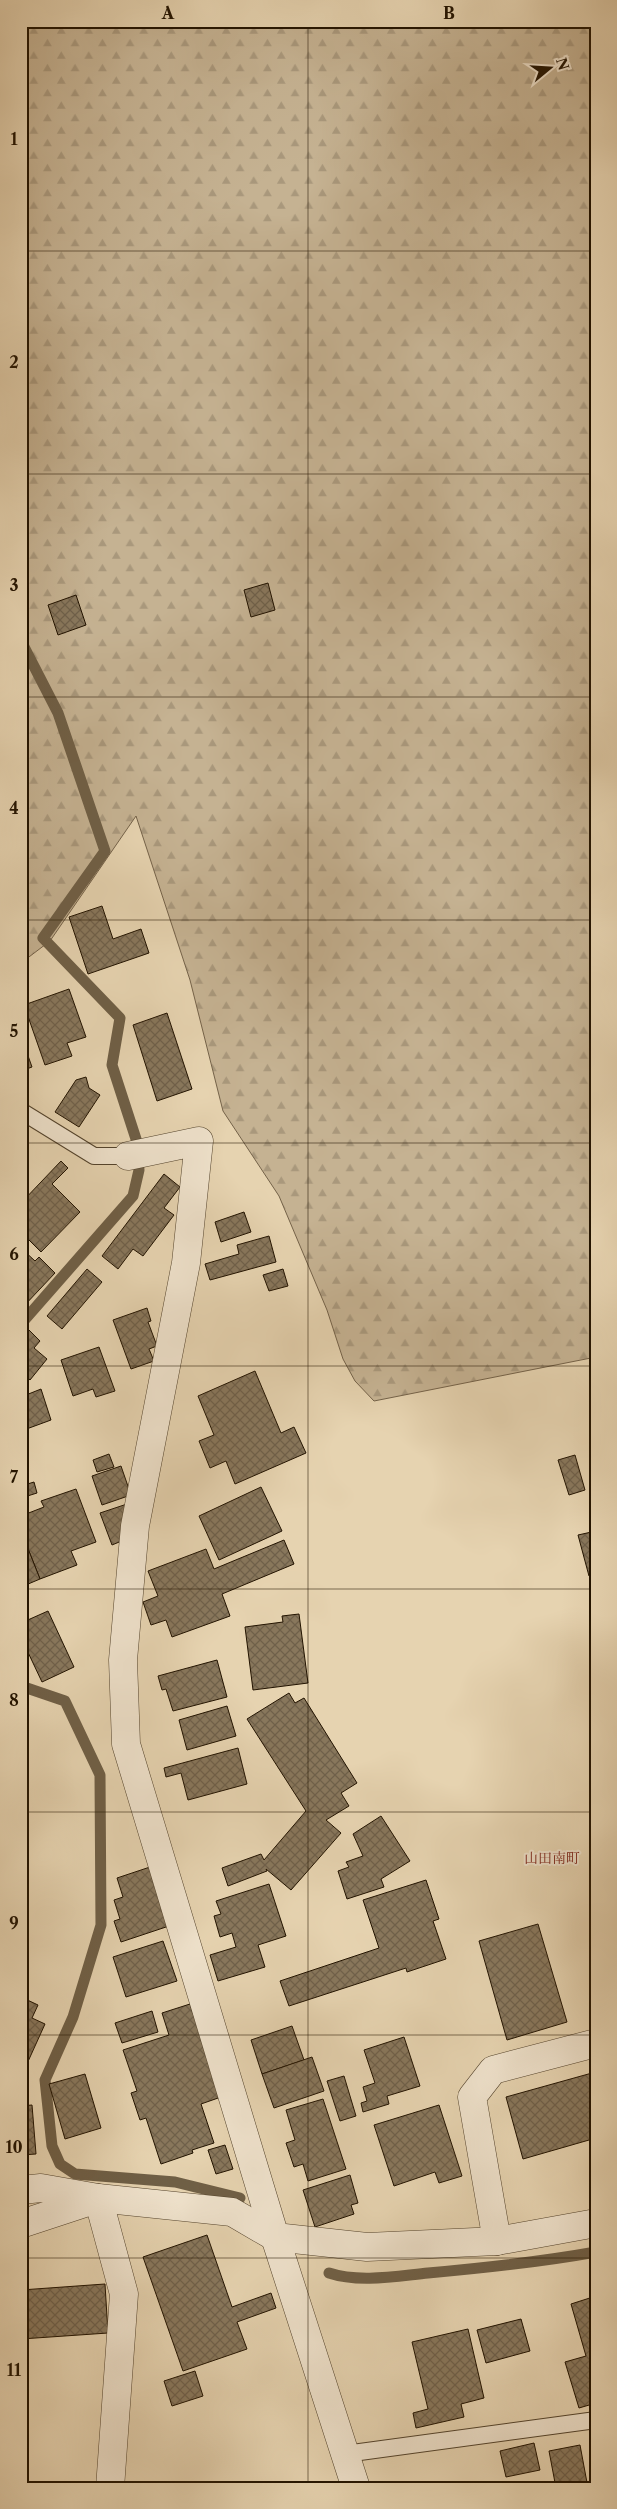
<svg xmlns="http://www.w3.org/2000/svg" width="617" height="2509" font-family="'Libre Caslon Text','Noto Serif JP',serif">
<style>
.forest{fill:url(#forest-firs);stroke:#746249}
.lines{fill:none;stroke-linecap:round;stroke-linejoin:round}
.stream{stroke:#6f5f46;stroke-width:11}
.building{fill:url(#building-cross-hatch);stroke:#221300}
.lane-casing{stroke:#53432c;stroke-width:18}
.street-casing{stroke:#53432c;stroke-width:29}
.lane{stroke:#efe2cc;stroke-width:16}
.street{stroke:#efe2cc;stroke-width:28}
.grid{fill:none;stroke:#221300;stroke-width:1;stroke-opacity:0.55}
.labels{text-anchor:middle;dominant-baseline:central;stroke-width:4;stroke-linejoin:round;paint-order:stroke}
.neighbourhood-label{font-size:14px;fill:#7a1f14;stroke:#efe2cc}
.neatline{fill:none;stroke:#221300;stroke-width:2}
.grid-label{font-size:16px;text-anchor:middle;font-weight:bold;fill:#221300}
</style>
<defs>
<pattern id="forest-firs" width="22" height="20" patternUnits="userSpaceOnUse" patternTransform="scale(1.25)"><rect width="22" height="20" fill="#c5b292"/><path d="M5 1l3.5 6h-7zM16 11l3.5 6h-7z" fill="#a9987c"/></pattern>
<pattern id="building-cross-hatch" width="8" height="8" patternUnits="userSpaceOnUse" patternTransform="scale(1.25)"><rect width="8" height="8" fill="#88775c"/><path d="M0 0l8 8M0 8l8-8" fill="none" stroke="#6f604a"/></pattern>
</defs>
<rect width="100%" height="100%" fill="#e6d3b0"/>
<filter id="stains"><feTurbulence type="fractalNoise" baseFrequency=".004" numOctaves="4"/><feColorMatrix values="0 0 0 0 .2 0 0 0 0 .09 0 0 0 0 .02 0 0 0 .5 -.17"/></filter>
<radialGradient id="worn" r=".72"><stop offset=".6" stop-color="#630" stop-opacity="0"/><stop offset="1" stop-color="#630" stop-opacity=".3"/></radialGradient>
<!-- forest -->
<polygon class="forest" points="21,21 596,21 596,1357 374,1401 355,1381 343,1359 327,1310 279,1196 223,1111 190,980 136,816 50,941 21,963"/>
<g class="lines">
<!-- stream -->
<g class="stream">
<polyline points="21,641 58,713 105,851 43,938 120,1018 112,1065 136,1139 139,1170 133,1196 21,1324"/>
<polyline points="21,1686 65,1701 100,1775 101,1925 73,2017 45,2080 52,2146 60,2164 75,2174 175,2182 240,2198"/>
<path d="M329,2273c30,10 68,3 99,0 56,-5 112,-11 168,-21"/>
</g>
</g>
<!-- building -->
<g class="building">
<polygon points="268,583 275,610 251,617 244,590"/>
<polygon points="76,595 86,625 58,635 48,605"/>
<polygon points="102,906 113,939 141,929 149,953 88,974 69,917"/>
<polygon points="69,989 86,1037 67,1043 72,1056 45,1065 24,1005"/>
<polygon points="167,1013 192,1089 157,1101 133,1025"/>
<polygon points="21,1036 32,1067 21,1071"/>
<polygon points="86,1077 89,1088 100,1095 79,1127 55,1112 76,1080"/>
<polygon points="61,1161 68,1168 52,1184 80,1212 41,1252 21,1232 21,1203"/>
<polygon points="164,1174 180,1187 164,1208 174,1215 143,1256 133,1249 118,1269 102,1256"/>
<polygon points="244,1212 251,1232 221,1242 215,1222"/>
<polygon points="269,1236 276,1262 210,1280 205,1264 239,1254 237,1245"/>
<polygon points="21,1248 35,1261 39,1257 55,1273 23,1307"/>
<polygon points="87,1269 102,1282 62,1329 47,1316"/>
<polygon points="283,1269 288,1286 269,1291 263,1275"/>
<polygon points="147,1308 151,1321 148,1322 157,1346 149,1349 154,1361 131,1369 113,1320"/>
<polygon points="29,1330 40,1341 34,1348 47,1359 30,1380 21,1372 21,1339"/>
<polygon points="99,1347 115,1391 96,1397 93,1389 73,1396 61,1360"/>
<polygon points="255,1371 281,1433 294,1427 306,1453 235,1484 226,1461 210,1468 199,1441 214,1435 198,1396"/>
<polygon points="41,1389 51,1420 21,1431 21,1397"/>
<polygon points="109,1454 114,1467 97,1472 93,1460"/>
<polygon points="575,1455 585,1490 569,1495 558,1460"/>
<polygon points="121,1466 131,1495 102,1505 92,1476"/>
<polygon points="34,1482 37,1493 21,1498 21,1486"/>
<polygon points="261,1487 282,1531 219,1560 199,1516"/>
<polygon points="76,1489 96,1542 71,1551 77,1565 40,1579 21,1531 21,1516 44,1507 41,1501"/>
<polygon points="130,1503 124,1540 112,1545 100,1513"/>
<polygon points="21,1531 40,1579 21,1587"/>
<polygon points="596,1531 596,1574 589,1576 578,1535"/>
<polygon points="284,1540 294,1564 222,1594 230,1616 172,1637 166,1620 151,1625 143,1602 158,1596 148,1571 206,1549 214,1569"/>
<polygon points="48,1611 74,1667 42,1682 25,1646 21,1647 21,1623"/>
<polygon points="299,1614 308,1683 253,1690 245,1627 283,1622 282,1616"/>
<polygon points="217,1660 227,1697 173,1711 166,1689 162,1690 158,1676"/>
<polygon points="289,1693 295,1703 304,1698 357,1783 341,1793 349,1806 326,1820 341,1833 291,1890 266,1869 267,1871 228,1886 222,1868 261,1854 264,1860 306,1811 247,1719"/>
<polygon points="227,1706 236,1736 187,1750 179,1720"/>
<polygon points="238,1748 247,1784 188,1800 181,1773 166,1777 164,1768"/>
<polygon points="381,1816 410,1861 381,1879 384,1887 347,1899 338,1871 349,1867 346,1862 363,1856 353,1834"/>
<polygon points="150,1867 169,1926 121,1942 114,1921 120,1919 114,1900 123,1897 117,1878"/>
<polygon points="426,1880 439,1919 433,1921 446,1959 407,1972 406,1968 289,2006 280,1981 379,1948 363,1900"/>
<polygon points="269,1884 286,1936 258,1945 265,1967 218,1981 210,1955 236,1947 232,1933 220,1937 214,1916 221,1914 216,1901"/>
<polygon points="538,1924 567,2022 507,2040 479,1941"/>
<polygon points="163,1941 177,1981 126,1997 113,1957"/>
<polygon points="21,1997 38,2005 32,2018 45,2024 21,2077"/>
<polygon points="190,2004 221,2097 201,2104 214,2143 192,2150 193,2153 161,2164 146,2118 140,2120 131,2093 137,2091 123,2050 169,2035 162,2013"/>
<polygon points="152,2011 158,2032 122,2043 115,2023"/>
<polygon points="292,2026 304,2060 262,2074 251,2040"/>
<polygon points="404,2037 420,2086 387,2096 389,2104 363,2112 361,2103 367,2101 363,2087 375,2083 364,2050"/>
<polygon points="312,2057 324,2091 274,2108 262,2074"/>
<polygon points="592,2073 596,2086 596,2138 523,2159 506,2097"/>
<polygon points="85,2074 101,2128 65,2139 49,2084"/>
<polygon points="344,2076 356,2116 340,2121 327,2081"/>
<polygon points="323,2099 346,2169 308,2181 303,2164 294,2167 286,2143 295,2140 286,2110"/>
<polygon points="32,2105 36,2154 21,2155 21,2106"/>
<polygon points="439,2105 462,2176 439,2183 435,2172 394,2186 374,2125"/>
<polygon points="225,2145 233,2169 216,2174 208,2150"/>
<polygon points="350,2175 358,2203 351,2205 354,2214 315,2227 303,2190"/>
<polygon points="207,2235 232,2307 271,2293 276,2308 237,2322 247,2349 183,2371 143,2257"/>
<polygon points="105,2284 108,2333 21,2339 21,2290"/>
<polygon points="596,2296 596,2403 579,2408 565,2362 586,2356 571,2304"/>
<polygon points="521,2319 530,2351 486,2363 477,2330"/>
<polygon points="468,2329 484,2398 461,2404 464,2417 416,2428 413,2413 428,2409 412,2342"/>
<polygon points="195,2371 203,2396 172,2406 164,2381"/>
<polygon points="534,2443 540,2470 506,2477 500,2451"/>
<polygon points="580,2445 588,2488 556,2488 549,2451"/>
</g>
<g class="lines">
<!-- lane casing -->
<g class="lane-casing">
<g id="lane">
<polyline points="21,1111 94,1156 128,1156"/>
<polyline points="345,2454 596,2420"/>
</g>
</g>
<!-- street casing -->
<g class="street-casing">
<g id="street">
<polyline points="128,1156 199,1141 186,1263 135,1526 123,1660 126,1744 275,2237 356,2488"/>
<polyline points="21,2190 41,2188 98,2198 232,2212 275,2237 367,2247 497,2241 596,2223"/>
<polyline points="98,2198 124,2294 110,2488"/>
<polyline points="21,2224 97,2199"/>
<polyline points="497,2241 472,2097 493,2070 596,2043"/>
</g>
</g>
<!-- lane -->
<use href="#lane" class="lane"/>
<!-- street -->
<use href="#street" class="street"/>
</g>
<!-- grid -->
<path class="grid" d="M308,21v2467M21,251h575M21,474h575M21,697h575M21,920h575M21,1143h575M21,1366h575M21,1589h575M21,1812h575M21,2035h575M21,2258h575"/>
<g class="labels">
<!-- neighbourhood labels -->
<g class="neighbourhood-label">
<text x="552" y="1858">山田南町</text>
</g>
</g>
<!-- margin -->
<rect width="617" height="2509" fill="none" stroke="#e6d3b0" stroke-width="55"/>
<!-- north arrow -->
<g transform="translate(550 68) rotate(72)" stroke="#efe2cc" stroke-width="4" paint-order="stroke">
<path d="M0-4L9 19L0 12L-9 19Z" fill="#221300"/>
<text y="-8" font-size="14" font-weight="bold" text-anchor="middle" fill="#221300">N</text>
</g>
<rect x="28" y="28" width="562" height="2454" class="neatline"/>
<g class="grid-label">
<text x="168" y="19">A</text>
<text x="449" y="19">B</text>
<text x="14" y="145">1</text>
<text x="14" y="368">2</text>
<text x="14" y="591">3</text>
<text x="14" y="814">4</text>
<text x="14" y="1037">5</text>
<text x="14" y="1260">6</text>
<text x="14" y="1483">7</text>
<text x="14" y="1706">8</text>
<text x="14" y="1929">9</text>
<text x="14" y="2153">10</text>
<text x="14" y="2376">11</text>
</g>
<rect width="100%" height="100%" filter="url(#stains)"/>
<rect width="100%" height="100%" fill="url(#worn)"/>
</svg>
